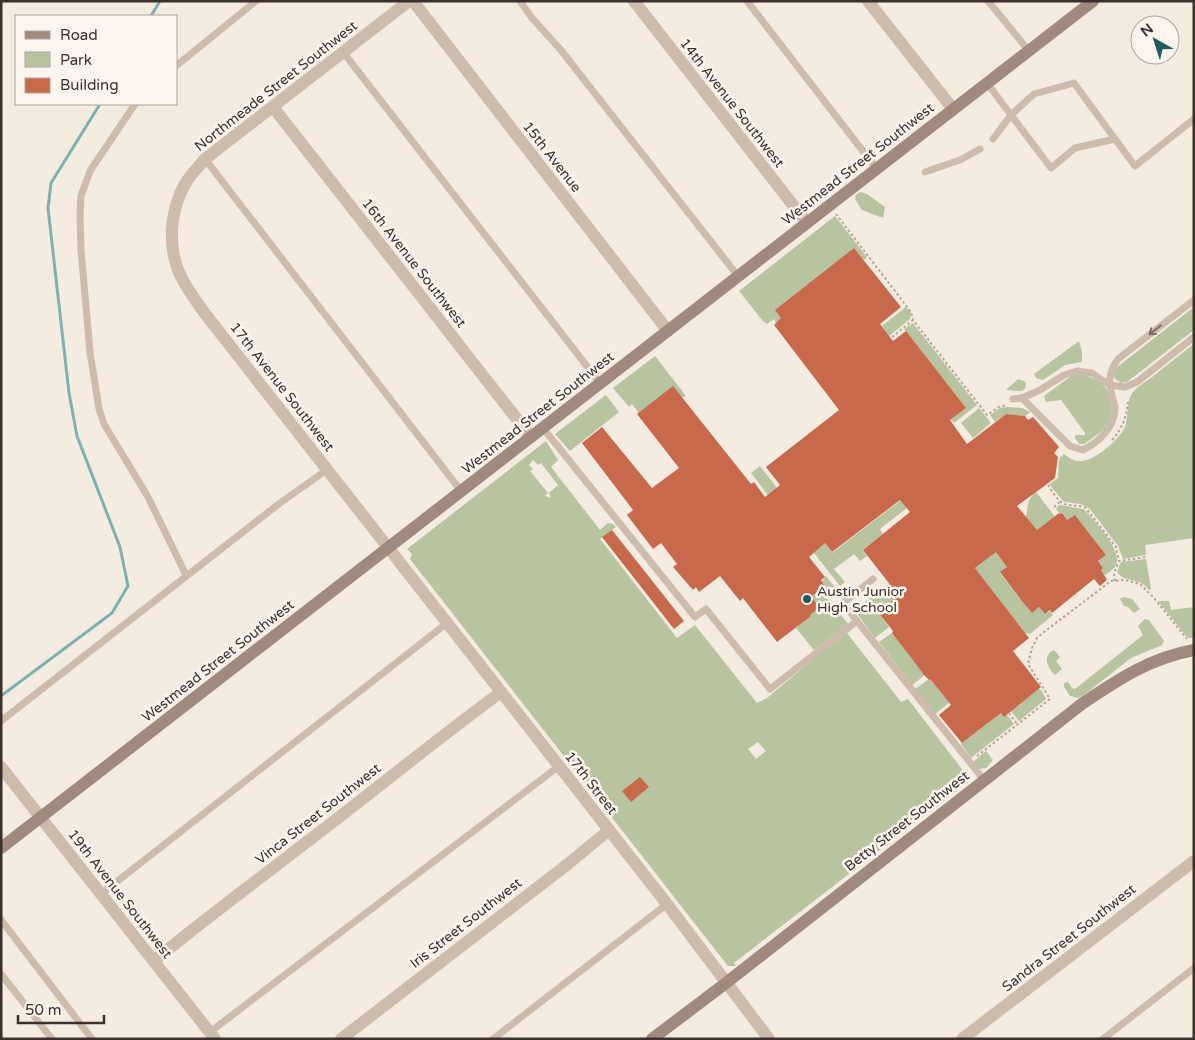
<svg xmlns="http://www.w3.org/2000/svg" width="1195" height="1040" font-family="'Varela Round',sans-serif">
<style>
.green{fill:#b8c4a0;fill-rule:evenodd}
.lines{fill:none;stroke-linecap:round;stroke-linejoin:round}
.stream{stroke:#7fb0b2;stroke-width:3}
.building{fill:#c8694b}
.path{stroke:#b9a596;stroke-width:2;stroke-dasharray:2.5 2.5;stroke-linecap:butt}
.lane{stroke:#cdbbac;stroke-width:7}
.street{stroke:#cdbbac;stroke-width:12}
.secondary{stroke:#a18a7d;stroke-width:12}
.oneway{stroke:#7d6f65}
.poi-dot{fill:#1f5a5e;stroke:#fbf5ee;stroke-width:2}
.labels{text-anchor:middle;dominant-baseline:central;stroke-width:5;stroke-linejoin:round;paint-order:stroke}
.street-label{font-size:14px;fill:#3b302b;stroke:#fbf5ee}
.poi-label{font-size:14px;fill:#3b302b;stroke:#fbf5ee;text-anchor:start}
</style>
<rect width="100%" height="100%" fill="#f4ebe1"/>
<!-- green -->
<g class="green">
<polygon points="860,192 867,194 885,207 883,218 862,210 855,199 856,195"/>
<polygon points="835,216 867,257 864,260 854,249 776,310 782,319 776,323 774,319 767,324 762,320 739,291"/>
<polygon points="906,307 911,313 910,319 889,336 882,326"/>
<polygon points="1194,307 1194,330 1127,382 1121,383 1115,379 1113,373 1116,368"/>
<polygon points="913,323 977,405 954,423 951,419 966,408 904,329"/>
<polygon points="1079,341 1082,352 1082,362 1065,365 1043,380 1036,378 1034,374"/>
<path d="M1194,344v194l-49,7 1,10 -23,4 -5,-13 -28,-37 -9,-5 -17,-2 -15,-18 9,-6 1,-19 5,-5c4,3 9,7 14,7 15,2 39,-20 46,-32 5,-10 2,-25 7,-34 4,-7 14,-13 20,-17 14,-12 29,-23 43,-34z"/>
<polygon points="655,356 686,396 639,413 632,404 629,407 613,388"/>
<path d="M1079,374c17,3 31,11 32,30 1,7 1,13 -3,19 -5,9 -16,15 -24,21h-5l-4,-6v-3h10v-2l-24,-33 -15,2 -2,-6 27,-20z"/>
<polygon points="1018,379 1024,381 1026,384 1025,389 1021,391 1006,390"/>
<polygon points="606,395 619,412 570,451 555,434"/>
<polygon points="1008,407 1022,408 1030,412 1025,416 1006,414 995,422 990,415 1000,408"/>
<polygon points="979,408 991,423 973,438 961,423"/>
<path d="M546,441l12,19 -7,7 49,63 8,-7 5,1 3,3 -16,12 77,99 18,-13 62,78 10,-5 50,-42 30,-23 54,69 7,-3 60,78 1,4 -235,182 2,3h-8l-318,-407 2,-5 -5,-5zM533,460l5,5 3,-2 17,22 -9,8 2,5 -6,-2 3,-3 -18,-22 3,-2 -4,-4zM758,742l8,9 -10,8 -8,-10z"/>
<polygon points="760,466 777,488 768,495 751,473"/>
<path d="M1036,492l20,26 -4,3 -2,-1 -39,30 -4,17 -7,6 32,40 7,-6 6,7 5,-3 3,4 -23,19 -5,-1 -50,-65 56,-44 -5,-7c2,-11 1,-18 10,-25z"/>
<polygon points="905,497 912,504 880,529 883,534 863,550 867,556 860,561 854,554 834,569 845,582 840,586 810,548 822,539 832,553"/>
<path d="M1060,505l23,4 3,2c9,11 37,39 30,54 -2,4 -8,8 -12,11l-3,-6 2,-2 -5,-7 8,-6 -31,-40 -8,5 -5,-7 -2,1 -4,-5 2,-3z"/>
<polygon points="952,555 879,613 889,627 875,638 856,612 855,610 910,567"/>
<path d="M1146,559l5,30 -2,1c-9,-13 -25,-7 -32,-18l4,-10z"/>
<polygon points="826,576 837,590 827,598 848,624 814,650 796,628 819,607 811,597 825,586 822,581"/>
<polygon points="1124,597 1132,599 1140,609 1134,613 1128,607 1124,606 1120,599"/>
<polygon points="1158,601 1169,601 1171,610 1194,607 1194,638 1188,638 1186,636"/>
<polygon points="1145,619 1149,620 1164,641 1162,645 1131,658 1084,695 1078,698 1070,696 1064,687 1064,683 1068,682 1072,688 1075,689 1143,635 1138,626"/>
<polygon points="892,633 925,675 912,685 879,642"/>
<path d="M1054,650l6,7 -4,4 6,8 -7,6c-8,-8 -13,-19 -1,-25z"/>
<polygon points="929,679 930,679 944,697 961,684 965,690 935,714 915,689"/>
<polygon points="1038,689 1041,690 1046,699 1019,721 1011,711"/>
<polygon points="1001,713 1007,715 1014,724 971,758 961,744"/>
<polygon points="986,751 993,760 986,768 979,769 973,762"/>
</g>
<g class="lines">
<!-- stream -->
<g class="stream">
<polyline points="151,16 160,1"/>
<polyline points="1,696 112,613 128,586 120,547 77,436 69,393 48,208 51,183 100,104"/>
</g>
</g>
<!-- building -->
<g class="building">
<polygon points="854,248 901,307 880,324 893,341 906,331 966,408 950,420 967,444 1006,414 1025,416 1028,420 1033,417 1059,447 1054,453 1058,457 1055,478 1017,506 1037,530 1059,513 1060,514 1062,513 1067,520 1075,515 1106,555 1098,561 1103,568 1101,570 1107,580 1100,586 1094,579 1052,613 1050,610 1045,614 1039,607 1032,613 1022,601 1000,572 1007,567 996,552 975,568 1029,638 1013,651 1041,687 1004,717 1001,713 962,743 939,715 951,705 930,679 929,680 925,676 892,633 893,631 878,612 899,596 863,550 910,512 900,500 832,552 825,543 809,557 825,577 821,580 825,586 811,597 820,607 810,615 811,616 777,642 743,598 740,601 720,576 699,592 696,587 693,590 673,567 677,564 661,543 653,549 627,515 633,510 582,443 602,427 652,488 679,468 637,414 673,386 751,484 754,482 765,497 780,485 766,467 839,410 774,325 781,318 775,310"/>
<polygon points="612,530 684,621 674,629 602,537"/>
<polygon points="640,777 649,787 631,802 622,791"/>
</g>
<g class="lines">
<!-- path -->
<g class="path">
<polyline points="836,214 911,312 913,320 987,415 999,407 1007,405"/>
<polyline points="892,337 913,320"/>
<path d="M1112,440c11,-12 14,-23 16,-38"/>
<path d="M1048,485c4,6 10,17 17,19 7,2 14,1 21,4l30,39 3,14"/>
<polyline points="1054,507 1060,502"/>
<polyline points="1115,581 1114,573 1119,561 1147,557"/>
<polyline points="1009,713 1017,724"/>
<polyline points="977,756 1050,699 1028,664 1032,648 1037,638 1044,632 1111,581 1125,580 1140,584 1154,598 1187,639"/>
</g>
<!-- lane -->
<g class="lane">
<polyline points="520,1 532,18 560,49 738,276"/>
<polyline points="747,1 876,168"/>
<polyline points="988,1 1029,51"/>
<polyline points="343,52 600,383"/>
<polyline points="176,66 256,1"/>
<polyline points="987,83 1011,115 993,139"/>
<polyline points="135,104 90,171 81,196 80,215 81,250 90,352 99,409 104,424 148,497 186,575"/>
<polyline points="1115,139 1074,83 1034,94 1011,115 1051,168 1075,148 1115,139 1135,166 1194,119"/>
<polyline points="205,159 461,491"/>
<polyline points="925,172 960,160 980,149"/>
<path d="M1022,398l48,48 13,4c16,-8 32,-23 32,-42 0,-4 -2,-8 -3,-12 -4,-14 -3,-25 6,-37l76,-59"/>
<polyline points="1013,399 1022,398 1040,390 1064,375 1077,371 1092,373 1109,385 1125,387 1137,382 1194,337"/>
<polyline points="543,428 695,617 706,609 770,689 857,621 984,780"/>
<polyline points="857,621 843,603 873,579"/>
<polyline points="1,721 280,503 328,469"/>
<polyline points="101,894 447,623"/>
<polyline points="1,920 92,1039"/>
<polyline points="1,974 52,1039"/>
<polyline points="210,1032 559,766"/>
<polyline points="493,1039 667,904"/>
<polyline points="1103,1039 1194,968"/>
</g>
<!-- street -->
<g class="street">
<path d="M409,1l-204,158c-7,8 -15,16 -20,25 -13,23 -17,53 -9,80 5,17 17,32 27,47l464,593 102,135"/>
<polyline points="413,1 668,331"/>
<polyline points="634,1 807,223"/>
<polyline points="868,1 953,109"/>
<polyline points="273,107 531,437"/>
<polyline points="1,767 215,1039"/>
<path d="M154,961c54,-45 112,-87 167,-130 60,-46 119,-94 180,-139"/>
<polyline points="341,1039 568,864 609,830"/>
<polyline points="962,1039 1194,861"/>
</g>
<!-- secondary -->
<g class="secondary">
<polyline points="1,848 1093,1"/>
<path d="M652,1039l74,-56 357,-280c36,-24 67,-45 111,-53"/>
</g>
</g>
<!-- one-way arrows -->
<defs><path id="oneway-shaft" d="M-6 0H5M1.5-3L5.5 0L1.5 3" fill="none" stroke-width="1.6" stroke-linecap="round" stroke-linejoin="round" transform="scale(1.25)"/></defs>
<use class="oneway" href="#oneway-shaft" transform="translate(1155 330) rotate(142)"/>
<!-- markers -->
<circle class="poi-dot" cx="807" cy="599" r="5"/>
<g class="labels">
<!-- street labels -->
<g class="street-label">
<text transform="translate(276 86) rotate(-38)">Northmeade Street Southwest</text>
<text transform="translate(732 103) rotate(52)">14th Avenue Southwest</text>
<text transform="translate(552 157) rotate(52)">15th Avenue</text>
<text transform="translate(858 164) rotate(-38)">Westmead Street Southwest</text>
<text transform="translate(414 263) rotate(52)">16th Avenue Southwest</text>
<text transform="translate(282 387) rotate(52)">17th Avenue Southwest</text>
<text transform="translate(538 413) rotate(-38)">Westmead Street Southwest</text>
<text transform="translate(218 661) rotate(-38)">Westmead Street Southwest</text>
<text transform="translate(591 783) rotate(52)">17th Street</text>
<text transform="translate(318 814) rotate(-38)">Vinca Street Southwest</text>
<text transform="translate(907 821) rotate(-38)">Betty Street Southwest</text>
<text transform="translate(120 894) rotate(52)">19th Avenue Southwest</text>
<text transform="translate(466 923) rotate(-38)">Iris Street Southwest</text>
<text transform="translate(1069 938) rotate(-38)">Sandra Street Southwest</text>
</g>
<!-- poi labels -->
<g class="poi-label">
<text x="817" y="591">Austin Junior<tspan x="817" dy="16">High School</tspan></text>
</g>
</g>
<!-- border -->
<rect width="1195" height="1040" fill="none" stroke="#3b302b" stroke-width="5"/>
<!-- legend -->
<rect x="15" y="15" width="162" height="90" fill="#fbf5ee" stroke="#aea6a0"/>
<rect x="25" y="31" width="25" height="8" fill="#a18a7d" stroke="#aea6a0"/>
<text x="60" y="40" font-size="15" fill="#3b302b">Road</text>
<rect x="25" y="52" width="25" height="15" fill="#b8c4a0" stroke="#aea6a0"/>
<text x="60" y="65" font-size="15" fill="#3b302b">Park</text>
<rect x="25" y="78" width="25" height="15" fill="#c8694b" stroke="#aea6a0"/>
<text x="60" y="90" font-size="15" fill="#3b302b">Building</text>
<!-- north arrow -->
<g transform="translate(1155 40) rotate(321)"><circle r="24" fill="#fbf5ee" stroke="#aea6a0"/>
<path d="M0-4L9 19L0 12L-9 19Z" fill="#1f5a5e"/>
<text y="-8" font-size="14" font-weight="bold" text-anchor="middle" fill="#3b302b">N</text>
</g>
<!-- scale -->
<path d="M18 1015v8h86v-8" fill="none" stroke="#3b302b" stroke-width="2.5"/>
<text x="25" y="1015" font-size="15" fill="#3b302b" stroke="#fbf5ee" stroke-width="4" paint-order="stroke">50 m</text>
</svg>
